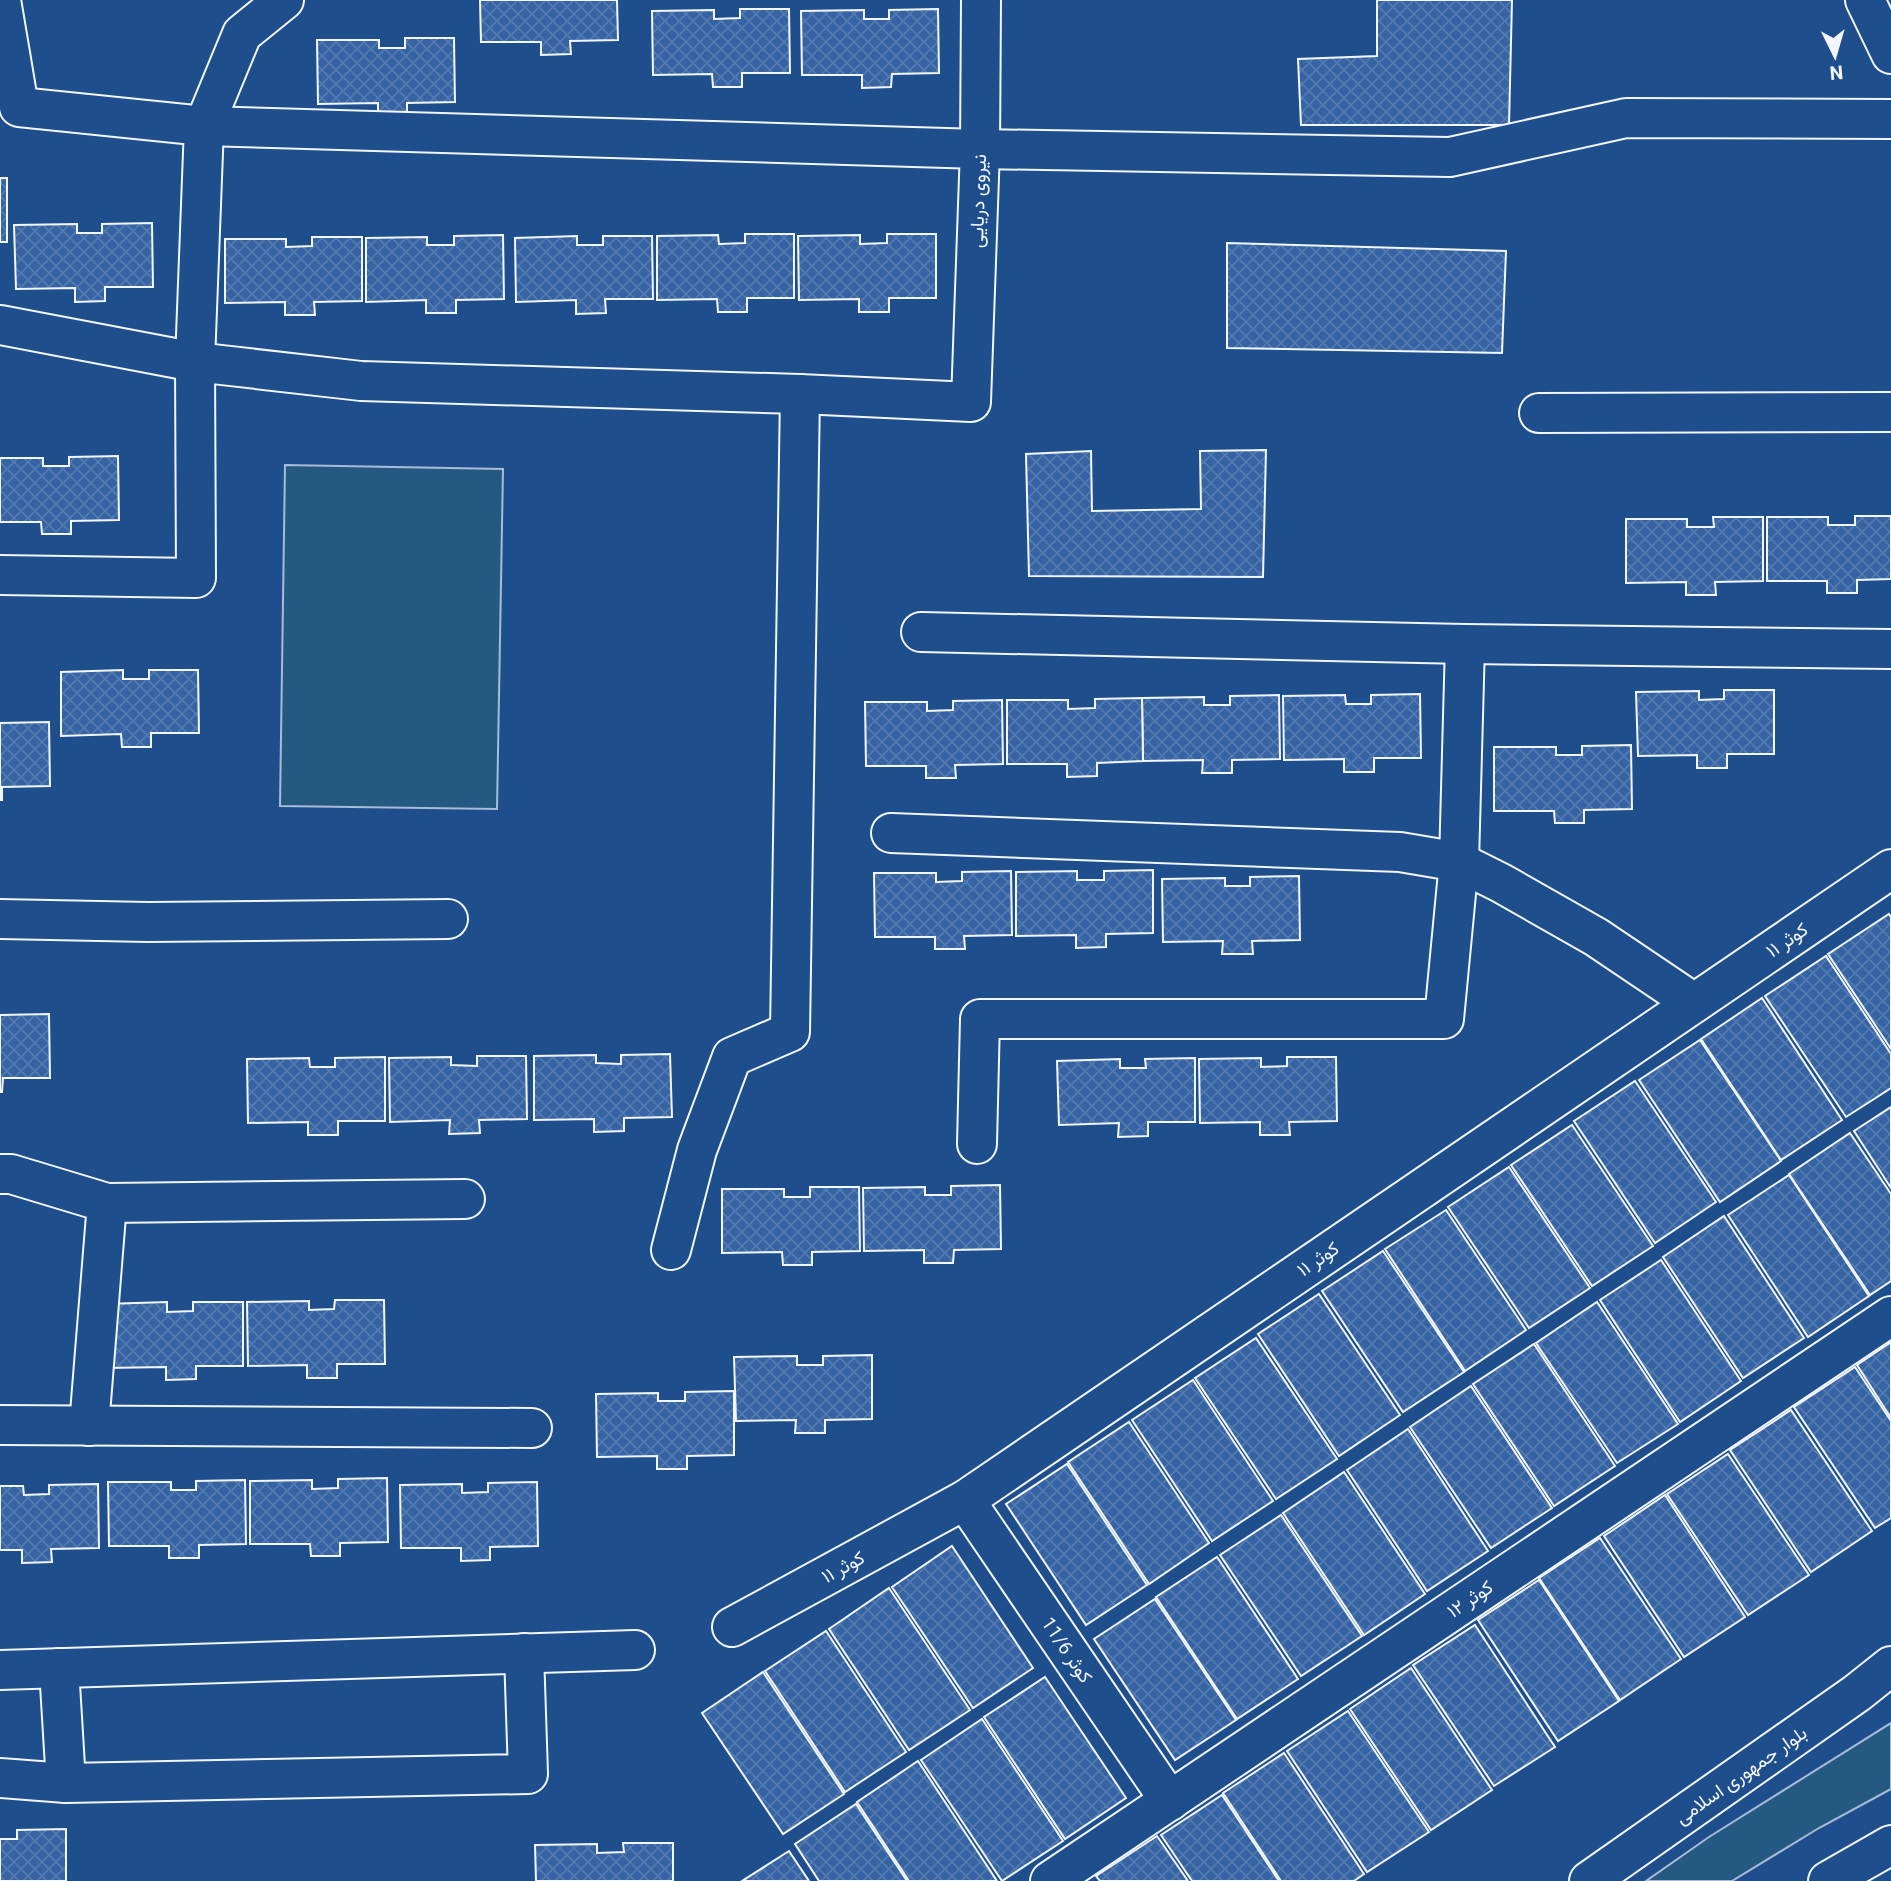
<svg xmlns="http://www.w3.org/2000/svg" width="1891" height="1881" font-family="Roboto,Vazirmatn,sans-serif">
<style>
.green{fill:#245a82;stroke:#a8bbd7;stroke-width:2}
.building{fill:url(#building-cross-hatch);stroke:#f2f6ff;stroke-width:2}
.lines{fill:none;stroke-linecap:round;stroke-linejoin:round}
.minor-casing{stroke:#f2f6ff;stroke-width:42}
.major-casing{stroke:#f2f6ff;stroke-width:42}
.minor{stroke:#1f4e8c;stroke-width:38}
.major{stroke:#1f4e8c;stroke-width:38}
.labels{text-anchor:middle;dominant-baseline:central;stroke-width:5;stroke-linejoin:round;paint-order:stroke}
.street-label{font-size:19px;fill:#f2f6ff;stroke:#1f4e8c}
</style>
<defs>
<pattern id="building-cross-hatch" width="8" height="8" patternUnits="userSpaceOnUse" patternTransform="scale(1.75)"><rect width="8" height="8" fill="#3563a3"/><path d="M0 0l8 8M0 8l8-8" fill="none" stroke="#537ab1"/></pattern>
</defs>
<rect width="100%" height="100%" fill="#1f4e8c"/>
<!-- green -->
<g class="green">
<polygon points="285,465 503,469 497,809 280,806"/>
<polygon points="1891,1723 1891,1789 1819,1828 1732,1881 1646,1881 1709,1837"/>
</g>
<!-- building -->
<g class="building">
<polygon points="480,0 617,0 618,40 570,41 571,54 541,55 541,42 481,42"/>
<polygon points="1377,0 1512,0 1509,125 1301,125 1298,59 1377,56"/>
<polygon points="740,9 789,9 790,73 742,73 742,87 713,87 712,74 653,75 652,11 714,10 714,19 740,18"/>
<polygon points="938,9 939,73 892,74 891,87 862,88 862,75 802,75 801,11 864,10 864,19 889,19 889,10"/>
<polygon points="405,38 454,38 455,102 407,103 407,116 378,116 378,103 318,104 317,40 379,40 379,48 405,48"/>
<rect x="0" y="178" width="7" height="64"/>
<polygon points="152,223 153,287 105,287 105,301 75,302 75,288 16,289 14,225 77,224 77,233 102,233 102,224"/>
<polygon points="745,234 794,234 794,298 747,298 747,312 718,312 717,299 657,300 657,236 718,235 719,244 745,243"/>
<polygon points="887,234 936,234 936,298 889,298 889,312 859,312 859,299 799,300 798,236 860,235 860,244 887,243"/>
<polygon points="503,235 504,299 456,300 456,313 426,313 426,300 366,302 366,238 427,237 427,245 454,245 454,236"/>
<polygon points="577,236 577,245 603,245 603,236 652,236 653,299 605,299 606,313 576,314 576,300 516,302 515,238"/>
<polygon points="312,237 362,237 362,301 314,302 315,315 285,315 285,302 225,303 225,239 286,239 286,247 312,246"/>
<polygon points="1227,243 1506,251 1502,353 1227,348"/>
<polygon points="1266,450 1263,577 1029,576 1026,454 1091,451 1092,511 1201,509 1200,451"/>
<polygon points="118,456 119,520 71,521 71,534 42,534 41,522 0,522 0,458 43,458 43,466 69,466 69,457"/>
<polygon points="1855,516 1891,516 1891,579 1857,580 1857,593 1827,593 1827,581 1767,581 1767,517 1828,517 1828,525 1855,525"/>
<polygon points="1713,517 1763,517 1763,581 1715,582 1716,595 1686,595 1686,582 1626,583 1626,519 1687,519 1687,527 1714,527"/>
<polygon points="123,670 123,679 149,679 149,670 198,670 199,733 151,733 151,747 122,747 121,734 61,736 61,672"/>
<polygon points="1724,690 1774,690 1774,754 1727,754 1727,768 1697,768 1697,755 1638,756 1636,692 1699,691 1699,700 1724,699"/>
<polygon points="1420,694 1421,758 1374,758 1374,772 1344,772 1344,759 1284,760 1283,696 1345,695 1346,704 1371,704 1371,695"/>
<polygon points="1279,695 1280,759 1232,760 1232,773 1202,773 1203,760 1143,761 1142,698 1204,697 1204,705 1230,705 1230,696"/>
<polygon points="1142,698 1143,761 1097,763 1097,776 1067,777 1067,764 1007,764 1007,700 1068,700 1068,709 1095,708 1095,699"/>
<polygon points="1002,700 1003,764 955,765 956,778 926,778 926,766 866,766 865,702 927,702 927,711 953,710 953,701"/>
<polygon points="49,722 50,786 2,787 2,800 0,800 0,723"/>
<polygon points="1631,745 1632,809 1584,810 1584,823 1555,823 1554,811 1494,811 1494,747 1556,747 1556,755 1582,755 1582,746"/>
<polygon points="1153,870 1153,933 1106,934 1106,947 1076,948 1076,935 1016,936 1016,872 1077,871 1077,880 1104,880 1104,871"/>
<polygon points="1011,871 1012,935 964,936 965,949 935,949 935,937 875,937 874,873 936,873 936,882 962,881 962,872"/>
<polygon points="1299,876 1300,940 1252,941 1253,954 1222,954 1223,941 1163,942 1162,879 1225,878 1225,886 1250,886 1250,877"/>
<polygon points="1889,914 1891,917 1891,1049 1828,954"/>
<polygon points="1826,956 1891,1054 1891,1088 1846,1117 1765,996"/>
<polygon points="1762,998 1842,1120 1781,1160 1701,1039"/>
<polygon points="49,1014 50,1078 3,1078 2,1092 0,1092 0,1015"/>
<polygon points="1700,1040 1781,1161 1720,1202 1639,1080"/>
<polygon points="670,1054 672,1117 624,1118 624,1131 594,1132 594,1119 534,1120 534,1056 596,1055 596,1063 621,1064 621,1055"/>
<polygon points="477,1056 526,1056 527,1119 479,1120 480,1133 449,1134 450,1120 390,1122 389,1058 451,1057 451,1065 477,1066"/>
<polygon points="385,1057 385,1121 338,1121 338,1135 308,1135 308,1122 248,1123 247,1059 309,1058 310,1067 335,1067 335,1058"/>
<polygon points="1287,1057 1336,1057 1337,1121 1289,1122 1290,1135 1260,1135 1260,1122 1200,1123 1199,1059 1261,1058 1261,1067 1287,1066"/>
<polygon points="1195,1058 1195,1122 1148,1122 1148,1136 1118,1137 1119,1123 1059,1125 1057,1061 1120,1059 1120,1068 1146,1068 1145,1059"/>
<polygon points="1635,1081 1716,1202 1655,1243 1574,1121"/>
<polygon points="1891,1107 1891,1188 1854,1131"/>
<polygon points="1572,1125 1653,1246 1592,1286 1511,1165"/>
<polygon points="1850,1133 1891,1194 1891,1281 1870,1295 1789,1174"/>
<polygon points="1509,1167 1590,1288 1529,1328 1448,1207"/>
<polygon points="1789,1175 1869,1296 1808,1337 1728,1215"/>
<polygon points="1000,1185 1001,1249 954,1250 953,1263 924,1263 924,1250 864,1251 863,1188 925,1187 925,1195 951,1195 951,1186"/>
<polygon points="810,1187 859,1187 860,1251 812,1252 812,1265 783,1265 782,1252 722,1253 722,1189 784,1189 784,1197 810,1197"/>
<polygon points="1446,1210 1526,1330 1465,1371 1385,1249"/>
<polygon points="1724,1216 1804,1338 1743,1378 1663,1257"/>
<polygon points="1383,1251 1464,1372 1403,1412 1322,1291"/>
<polygon points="1661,1260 1741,1381 1680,1422 1600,1300"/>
<polygon points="1319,1294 1400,1415 1339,1456 1258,1334"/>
<polygon points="335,1300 384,1300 385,1364 337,1364 337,1378 307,1378 307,1365 248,1366 247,1302 309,1301 309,1310 334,1309"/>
<polygon points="167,1302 167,1312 193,1311 193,1302 243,1302 243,1366 196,1366 196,1379 166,1380 166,1367 106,1368 105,1304"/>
<polygon points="1597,1302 1678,1424 1617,1463 1536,1343"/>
<polygon points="1256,1338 1337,1459 1276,1499 1195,1378"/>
<polygon points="1891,1342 1891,1418 1857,1365"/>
<polygon points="1534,1344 1615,1466 1554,1506 1473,1384"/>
<polygon points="872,1355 872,1419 825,1420 825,1433 795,1433 796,1420 736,1421 734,1357 797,1356 797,1365 823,1365 823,1356"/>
<polygon points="1855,1367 1891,1421 1891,1518 1875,1528 1794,1407"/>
<polygon points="1193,1380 1273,1501 1212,1541 1132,1420"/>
<polygon points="1471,1386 1552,1508 1491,1548 1410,1427"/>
<polygon points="734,1391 734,1455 687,1456 687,1469 657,1469 657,1456 597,1457 596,1394 658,1393 658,1401 685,1401 685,1392"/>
<polygon points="1791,1410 1872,1531 1811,1572 1730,1450"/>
<polygon points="1129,1422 1209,1543 1149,1584 1068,1462"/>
<polygon points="1408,1429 1488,1551 1427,1591 1347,1470"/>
<polygon points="1728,1454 1809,1575 1748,1615 1667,1494"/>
<polygon points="1067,1464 1147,1585 1086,1625 1006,1504"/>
<polygon points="1344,1472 1425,1594 1364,1635 1283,1513"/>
<polygon points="387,1478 388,1542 340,1543 340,1556 311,1556 310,1544 250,1544 250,1481 312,1480 312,1489 338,1488 338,1479"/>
<polygon points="245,1480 246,1544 199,1545 199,1558 169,1558 169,1546 109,1546 108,1482 171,1482 171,1490 196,1490 196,1481"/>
<polygon points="537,1482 538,1546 490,1547 490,1560 461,1561 461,1548 401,1548 400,1485 462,1484 462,1493 488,1492 488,1483"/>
<polygon points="98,1484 99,1548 51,1549 52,1562 22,1563 22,1550 0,1550 0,1486 23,1486 24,1495 49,1494 49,1485"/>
<polygon points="1665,1495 1745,1617 1684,1657 1604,1536"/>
<polygon points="1281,1515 1362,1636 1301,1676 1220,1555"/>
<polygon points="1600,1538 1681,1659 1620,1700 1539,1578"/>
<polygon points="952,1546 1033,1668 973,1708 892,1587"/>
<polygon points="1217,1557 1298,1679 1237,1719 1156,1597"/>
<polygon points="1539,1580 1619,1701 1558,1741 1478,1620"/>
<polygon points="889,1588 970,1710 909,1750 829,1629"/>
<polygon points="1155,1599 1236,1720 1175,1760 1094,1639"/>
<polygon points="1475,1625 1555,1747 1494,1786 1413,1665"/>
<polygon points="826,1631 906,1752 845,1792 765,1671"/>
<polygon points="1411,1668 1492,1790 1431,1830 1350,1709"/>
<polygon points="763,1672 844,1794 783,1834 702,1713"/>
<polygon points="1045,1677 1126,1798 1065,1839 984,1717"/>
<polygon points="1348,1711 1429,1832 1367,1872 1287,1751"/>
<polygon points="982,1719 1063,1841 1002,1881 921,1760"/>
<polygon points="1284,1753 1364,1874 1354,1881 1281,1881 1223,1793"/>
<polygon points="918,1761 997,1881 909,1881 857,1802"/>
<polygon points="1222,1795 1279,1881 1192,1881 1161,1835"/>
<polygon points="856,1804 907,1881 819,1881 795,1844"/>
<polygon points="66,1829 66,1881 0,1881 0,1839 17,1839 17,1830"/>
<polygon points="1157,1836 1188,1881 1100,1881 1096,1876"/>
<polygon points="623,1843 673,1843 673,1881 536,1881 535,1845 597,1844 597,1853 624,1852"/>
<polygon points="789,1851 809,1881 742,1881"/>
</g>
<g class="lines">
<!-- minor casing -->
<g class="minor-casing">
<g id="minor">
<polyline points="1,0 19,107 204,126 980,149 1450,157 1626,118 1891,119"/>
<polyline points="1865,0 1891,54"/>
<polyline points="0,325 195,362 361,381 800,394 971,402 980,149 981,0"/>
<polyline points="1539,413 1891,412"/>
<polyline points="0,575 196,578 195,362 204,126 242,34 284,0"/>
<polyline points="921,632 1465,644 1891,649"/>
<polyline points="891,833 1400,852 1459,862 1501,883 1596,937 1694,1003"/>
<polyline points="0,919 148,922 448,919"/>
<polyline points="977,1144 980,1019 1444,1019 1459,862 1465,644"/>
<polyline points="0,1174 11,1174 107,1203 89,1426"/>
<polyline points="107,1203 465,1199"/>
<polyline points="671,1250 697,1150 732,1057 790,1032 800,394"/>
<polyline points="0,1425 532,1428"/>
<polyline points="965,1500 1170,1801"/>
<polyline points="732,1627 965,1500 1891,869"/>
<polyline points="59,1668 66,1783"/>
<polyline points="0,1670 635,1650"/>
<polyline points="0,1778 66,1783 528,1774 524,1653"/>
<polyline points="1050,1881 1891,1316"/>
</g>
</g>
<!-- major casing -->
<g class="major-casing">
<g id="major">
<polyline points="1589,1881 1857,1693 1891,1666"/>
<polyline points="1828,1881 1891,1845"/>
</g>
</g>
<!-- minor -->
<use href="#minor" class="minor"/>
<!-- major -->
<use href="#major" class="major"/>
</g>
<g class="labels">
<!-- street labels -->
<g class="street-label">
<text transform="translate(978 201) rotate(-88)">نیروی دریایی</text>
<text transform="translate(1787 940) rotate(-34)">کوثر ۱۱</text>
<text transform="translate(1318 1259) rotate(-34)">کوثر ۱۱</text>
<text transform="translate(843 1567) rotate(-29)">کوثر ۱۱</text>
<text transform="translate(1470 1599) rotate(-34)">کوثر ۱۲</text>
<text transform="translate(1067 1650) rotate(56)">کوثر 11/6</text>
<text transform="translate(1741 1775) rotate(-35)">بلوار جمهوری اسلامی</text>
</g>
</g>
<!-- north arrow -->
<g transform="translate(1835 56) rotate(175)" stroke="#1f4e8c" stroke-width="5" paint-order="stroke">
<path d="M0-5L12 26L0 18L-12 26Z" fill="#f2f6ff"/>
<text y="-10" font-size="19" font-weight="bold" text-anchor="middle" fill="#f2f6ff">N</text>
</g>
</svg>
